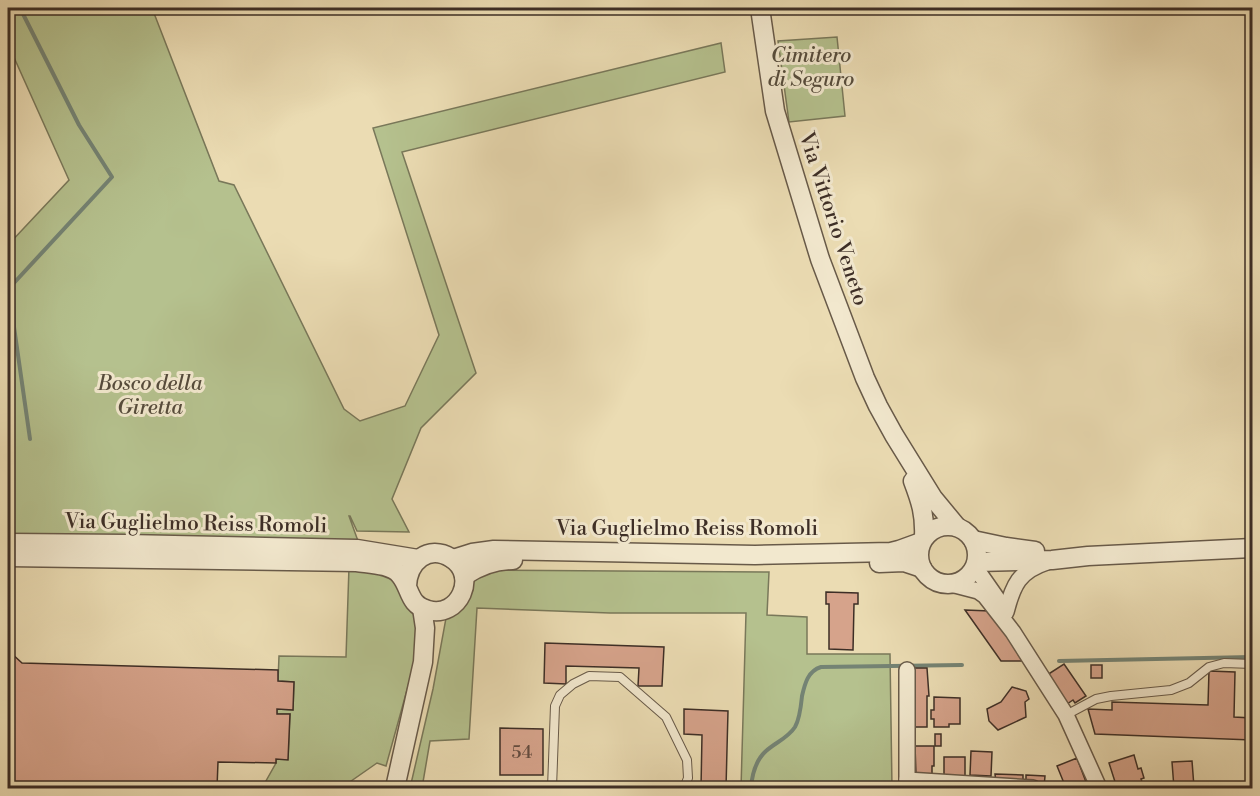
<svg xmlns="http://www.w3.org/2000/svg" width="1260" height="796" font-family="'Libre Bodoni',serif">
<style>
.green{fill:#b5c18e;stroke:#79785a;stroke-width:1.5}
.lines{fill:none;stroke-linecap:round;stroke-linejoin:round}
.stream{stroke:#748374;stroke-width:4}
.building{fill:#d6a38b;stroke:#3d2e26;stroke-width:1.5}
.service-casing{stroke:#685a49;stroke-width:10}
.minor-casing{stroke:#685a49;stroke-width:18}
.tertiary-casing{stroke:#685a49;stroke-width:21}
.service{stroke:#f2e8ce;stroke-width:8}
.minor{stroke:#f2e8ce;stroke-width:15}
.tertiary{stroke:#f2e8ce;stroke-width:18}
.labels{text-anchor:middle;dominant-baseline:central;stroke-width:6;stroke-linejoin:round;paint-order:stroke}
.number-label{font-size:18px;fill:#634b3f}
.park-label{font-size:21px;font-style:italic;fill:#554b3b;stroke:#f2e8ce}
.street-label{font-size:21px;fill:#3d2e26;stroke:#f2e8ce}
</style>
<rect width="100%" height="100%" fill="#ebdcb3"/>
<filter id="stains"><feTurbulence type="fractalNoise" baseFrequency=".00333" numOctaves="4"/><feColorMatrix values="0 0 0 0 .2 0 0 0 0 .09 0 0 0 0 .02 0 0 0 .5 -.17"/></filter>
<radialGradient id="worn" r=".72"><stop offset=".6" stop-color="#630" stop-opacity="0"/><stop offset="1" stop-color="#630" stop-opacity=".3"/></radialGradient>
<!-- green -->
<g class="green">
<polygon points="8,8 152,8 219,181 234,185 344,409 360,421 405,406 439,335 373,128 721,43 725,72 402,152 476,373 421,428 392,499 409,532 357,531 350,516 349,516 358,541 8,537 8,245 69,180 8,44"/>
<polygon points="837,37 845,116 789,122 778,41"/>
<polygon points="349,567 394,576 402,587 407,607 418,618 415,661 386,766 377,763 341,788 262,788 276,763 276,759 288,759 290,714 277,714 277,709 293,710 294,682 278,681 279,656 346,657"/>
<polygon points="490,570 769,572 767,615 807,617 807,654 890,654 892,788 741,788 746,613 610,613 477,608 469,739 430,741 422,788 410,788 433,689 446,618 467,598 472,580"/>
</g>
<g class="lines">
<!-- stream -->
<g class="stream">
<polyline points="20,8 79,125 112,177 13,284 14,327 30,439"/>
<polyline points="1059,661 1252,657"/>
<path d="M751,788c1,-13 5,-28 15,-37 10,-9 22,-13 29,-24 5,-9 6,-21 7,-31 3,-13 6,-25 19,-29l141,-2"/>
</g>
</g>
<!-- building -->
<g class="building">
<polygon points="826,592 858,593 858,604 854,604 853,650 829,649 829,604 826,604"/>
<polygon points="965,610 990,611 1025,661 1001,661"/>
<polygon points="545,643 664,647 662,686 638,686 639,668 566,666 566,684 544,683"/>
<polygon points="10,652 22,663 278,670 278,681 294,682 293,710 277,709 277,714 290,714 288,760 276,759 276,763 218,762 217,788 39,788 8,787 8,654"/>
<polygon points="1064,664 1086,696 1075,703 1073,700 1067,704 1047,675"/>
<rect x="1091" y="665" width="11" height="13"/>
<polygon points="913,668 927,668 929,696 927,696 927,727 915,727 915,699 913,699"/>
<polygon points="1209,671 1235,672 1234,717 1252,718 1252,740 1095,734 1088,709 1112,710 1112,702 1208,705"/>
<polygon points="1012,687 1026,691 1029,699 1025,702 1026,717 998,730 989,721 987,709 1001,702"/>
<polygon points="934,697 960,698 960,724 949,724 949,727 934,727 934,719 931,719 931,710 934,710"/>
<polygon points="684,709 728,711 726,788 701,788 702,735 684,734"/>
<polygon points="500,728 543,729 543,775 500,775"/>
<rect x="935" y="734" width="6" height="12"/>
<polygon points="915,746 934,746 934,766 932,766 932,775 916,775"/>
<polygon points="971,751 992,752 991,776 970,775"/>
<polygon points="1134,755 1138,769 1141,768 1144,778 1141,779 1144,788 1117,788 1109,763"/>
<rect x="944" y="757" width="21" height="19"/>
<polygon points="1077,758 1086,782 1070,788 1066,788 1057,766"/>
<polygon points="1192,761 1194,787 1174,788 1172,762"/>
<polygon points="995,774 1023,775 1023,785 996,783"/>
<polygon points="1026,775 1045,776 1044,787 1026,785"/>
</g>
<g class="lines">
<!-- service casing -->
<g class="service-casing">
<g id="service">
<polyline points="1066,715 1096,699 1111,696 1171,690 1189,683 1209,667 1224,663 1252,664"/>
<polyline points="510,787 511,788"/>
<polyline points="552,788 555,706 560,695 573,684 589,676 620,677 666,717 687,760 688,778 684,788"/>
</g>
</g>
<!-- minor casing -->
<g class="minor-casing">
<g id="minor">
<polyline points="975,567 998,600"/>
<polyline points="951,584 978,591 985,596 1013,632 1066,715 1099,788"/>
<path d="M1006,612c7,-27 13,-41 41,-50"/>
<polyline points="907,780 1033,788"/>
<polyline points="907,788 907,670"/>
</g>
</g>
<!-- tertiary casing -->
<g class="tertiary-casing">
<g id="tertiary">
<polyline points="760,8 775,111 820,259 865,378 878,406 894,435 933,498 957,527"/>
<path d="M913,481c8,21 12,34 11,56"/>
<circle cx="948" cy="555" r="29"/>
<polyline points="973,540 1006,547 1035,551"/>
<polyline points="8,543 127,544 357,549 418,559"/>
<path d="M8,557l349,5c13,2 34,2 43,13 11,13 8,30 28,35 31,9 51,-35 23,-52 -23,-14 -43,4 -44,28"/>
<polyline points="453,559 472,553 494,550 755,555 891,552 899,550 921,542"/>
<polyline points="977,562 1052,560 1088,556 1252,548"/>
<polyline points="879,563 904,562 922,568"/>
<path d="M464,576c15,-10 30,-16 49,-16"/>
<polyline points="395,788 423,662 425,628 422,608"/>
</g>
</g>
<!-- service -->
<use href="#service" class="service"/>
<!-- minor -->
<use href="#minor" class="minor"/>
<!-- tertiary -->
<use href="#tertiary" class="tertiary"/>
</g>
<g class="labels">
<!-- number labels -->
<g class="number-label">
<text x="522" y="752">54</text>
</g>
<!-- park labels -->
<g class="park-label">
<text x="811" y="56">Cimitero<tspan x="811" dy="24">di Seguro</tspan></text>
<text x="150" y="384">Bosco della<tspan x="150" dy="24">Giretta</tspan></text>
</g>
<!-- street labels -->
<g class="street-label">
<text transform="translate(833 219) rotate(72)">Via Vittorio Veneto</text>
<text transform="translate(196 524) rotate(1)">Via Guglielmo Reiss Romoli</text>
<text x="687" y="529">Via Guglielmo Reiss Romoli</text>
</g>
</g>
<!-- margin -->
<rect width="1260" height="796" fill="none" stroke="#ebdcb3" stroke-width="30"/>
<rect x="9" y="9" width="1242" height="778" fill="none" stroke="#3d2e26" stroke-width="3"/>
<rect x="15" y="15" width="1230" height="766" fill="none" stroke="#3d2e26" stroke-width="1.5"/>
<rect width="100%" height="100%" filter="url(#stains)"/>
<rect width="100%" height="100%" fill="url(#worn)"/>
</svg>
